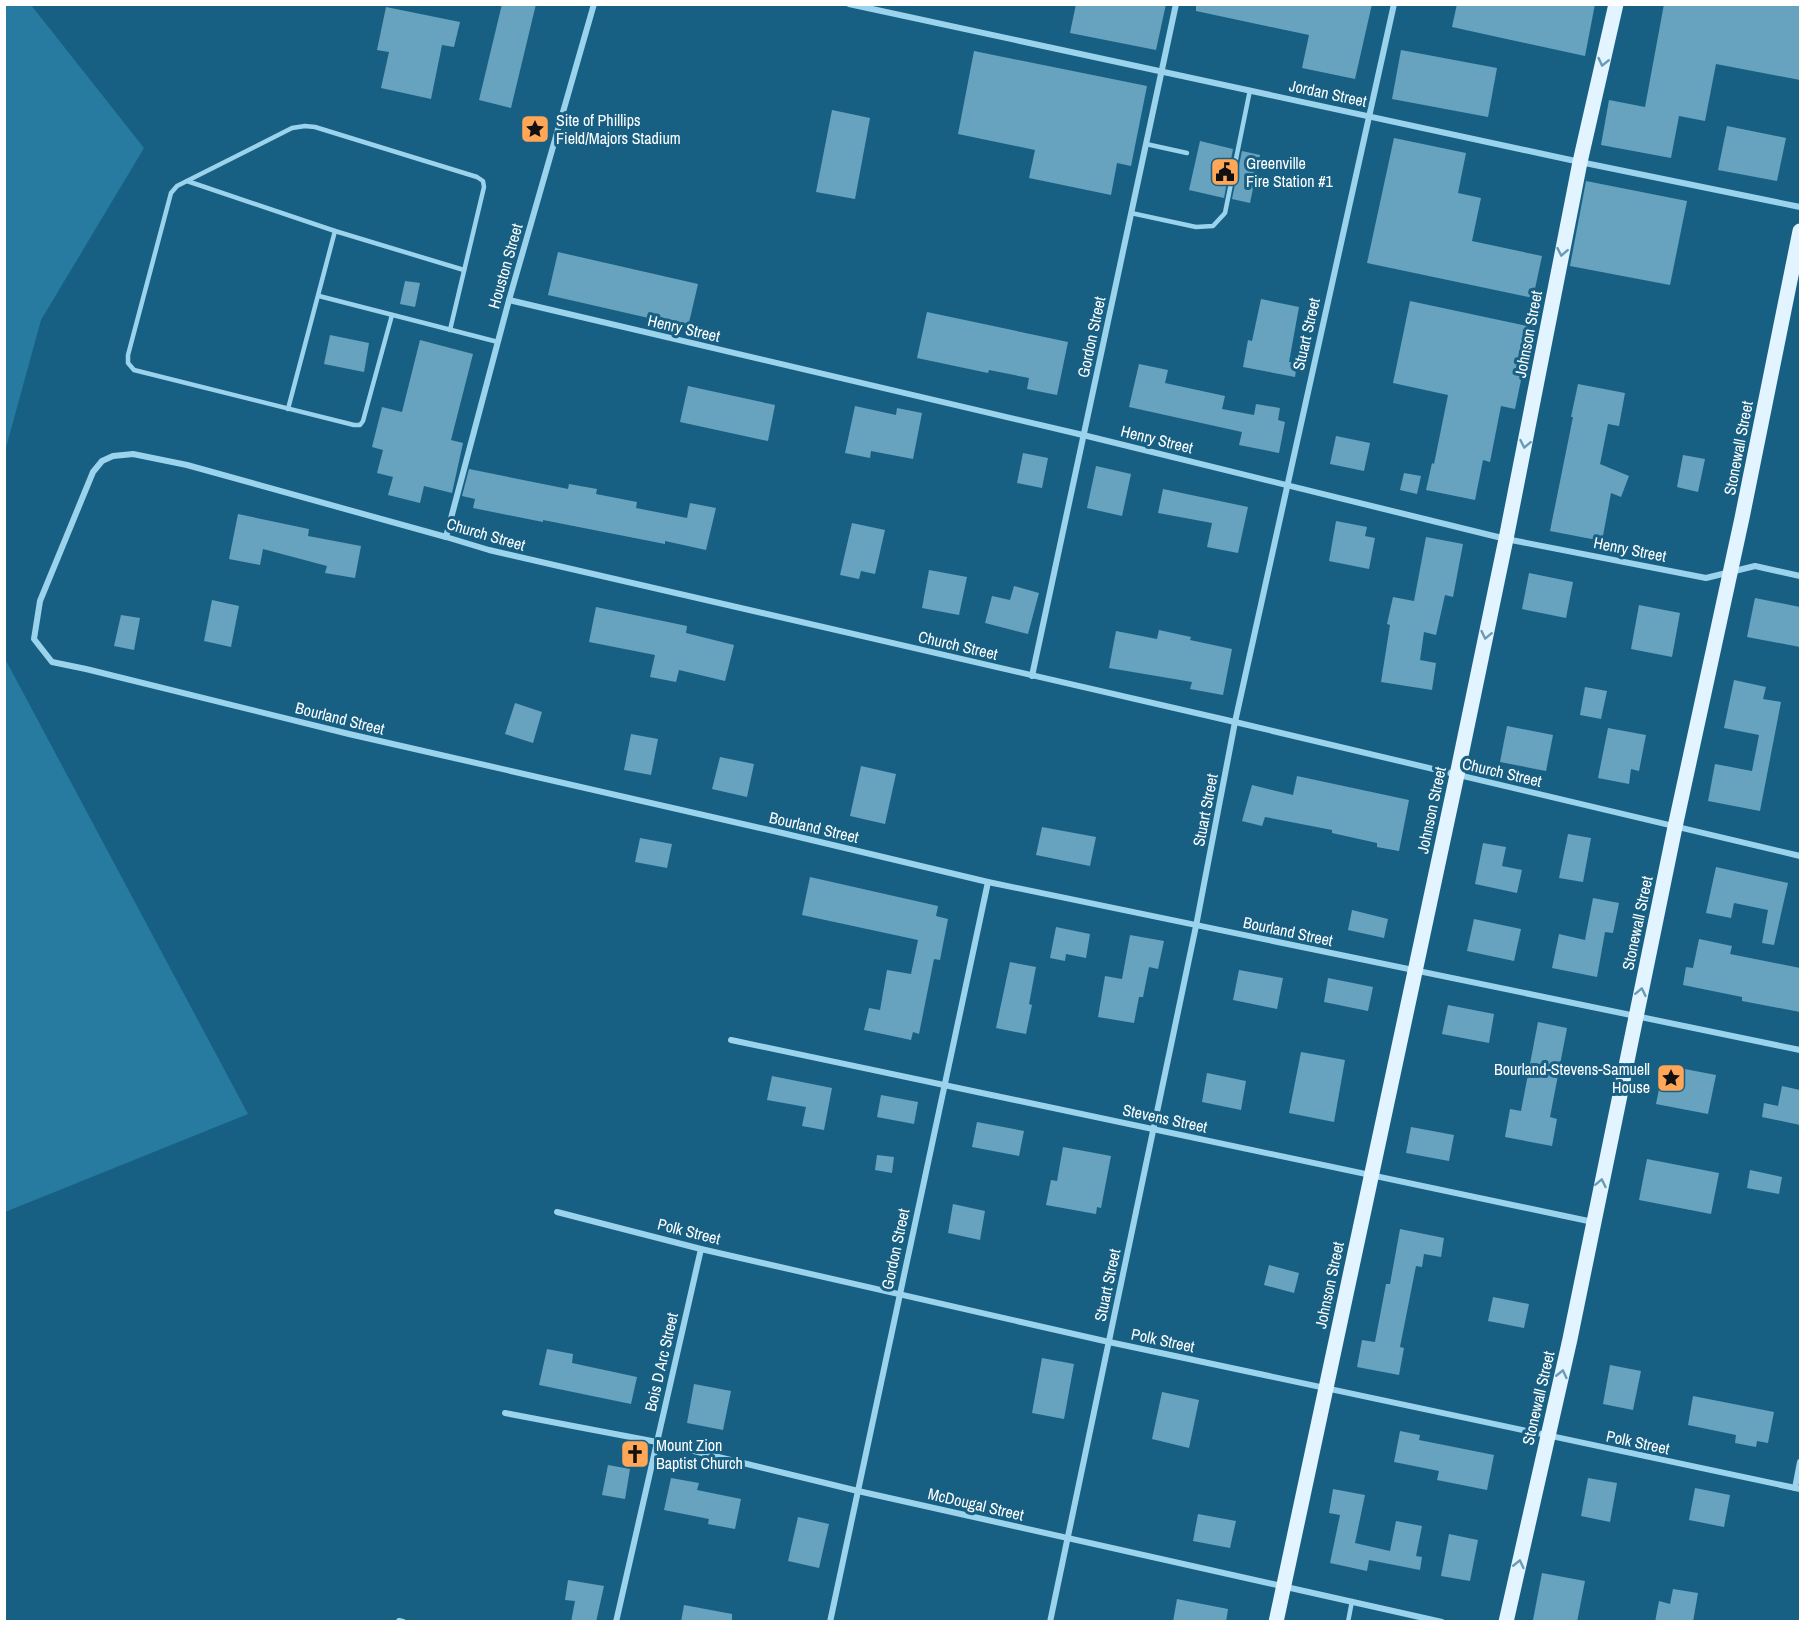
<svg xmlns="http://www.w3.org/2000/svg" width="1805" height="1626" font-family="'Archivo Narrow',sans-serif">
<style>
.green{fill:#277ba0}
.building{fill:#67a3be}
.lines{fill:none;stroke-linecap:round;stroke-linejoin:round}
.service{stroke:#9cd3ec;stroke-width:4.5}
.minor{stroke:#9cd3ec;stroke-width:6}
.primary{stroke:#e1f4ff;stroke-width:15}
.oneway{stroke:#689bb5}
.labels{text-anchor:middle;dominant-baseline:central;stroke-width:6;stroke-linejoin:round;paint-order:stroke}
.street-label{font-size:16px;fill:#fff;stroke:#186083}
.poi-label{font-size:16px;fill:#fff;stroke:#186083;text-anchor:start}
</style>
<rect width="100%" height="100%" fill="#186083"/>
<!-- green -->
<g class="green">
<polygon points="5,4 31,5 144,148 41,320 5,451"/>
<polygon points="4,657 248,1114 5,1212 4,1212"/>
</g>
<!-- building -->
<g class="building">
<polygon points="502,4 536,4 511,108 479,100"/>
<polygon points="1076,4 1166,4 1156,50 1070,33"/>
<polygon points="1196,4 1372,4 1355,79 1302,68 1309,35 1196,11"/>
<polygon points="1457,4 1595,4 1585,56 1452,27"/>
<polygon points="1664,4 1800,4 1800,80 1716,64 1705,121 1679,116 1671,158 1601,145 1609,100 1645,107"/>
<polygon points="386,7 460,22 454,47 442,45 431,99 381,88 389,52 377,50"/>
<polygon points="1401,50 1497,68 1488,117 1392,99"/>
<polygon points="974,51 1147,86 1131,166 1117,163 1111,195 1029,178 1035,150 958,134"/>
<polygon points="832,110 870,118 855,199 816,192"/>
<polygon points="1727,126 1786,138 1777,181 1718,170"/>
<polygon points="1394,138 1466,153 1458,193 1481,198 1472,241 1542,256 1533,298 1367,263"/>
<polygon points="1200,141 1233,149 1224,198 1189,190"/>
<polygon points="1242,151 1260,155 1250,203 1232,199"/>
<polygon points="1586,181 1687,201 1670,285 1570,266"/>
<polygon points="558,252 698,284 688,327 548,295"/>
<polygon points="405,281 420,283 415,307 400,304"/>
<polygon points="1261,299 1299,307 1289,362 1297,363 1295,377 1243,367 1248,340 1252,341"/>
<polygon points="1410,301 1532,327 1515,409 1501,406 1490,462 1483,460 1475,500 1426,490 1432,463 1434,464 1448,395 1393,383"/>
<polygon points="927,312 1068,342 1057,395 1027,389 1029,378 989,370 988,373 917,358"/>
<polygon points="330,335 369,343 364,372 324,364"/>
<polygon points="420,340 473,354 451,440 463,443 452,493 424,486 420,503 388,495 393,477 377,473 383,450 372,447 382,407 402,412"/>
<polygon points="1139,364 1168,370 1165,383 1225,396 1222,409 1254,415 1256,404 1280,408 1278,420 1285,422 1279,453 1239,445 1242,432 1129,407"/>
<polygon points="1578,384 1625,393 1619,426 1608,424 1600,464 1629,476 1621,497 1611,493 1602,541 1550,531 1573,417 1571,417"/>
<polygon points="688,386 775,405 768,441 680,422"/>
<polygon points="855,406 896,415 897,408 922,413 913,459 871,451 870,458 845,453"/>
<polygon points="1336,436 1370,443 1364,471 1330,464"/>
<polygon points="1023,453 1048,458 1042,488 1017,483"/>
<polygon points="1683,455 1705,459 1698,492 1677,487"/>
<polygon points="1096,466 1131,474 1122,516 1087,508"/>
<polygon points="469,469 568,489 569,484 597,489 596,494 637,502 636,508 687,518 690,503 716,508 706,550 665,541 665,544 543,520 543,522 473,508 475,499 462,496"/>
<polygon points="1404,473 1421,476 1417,494 1400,490"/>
<polygon points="1163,489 1248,507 1238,553 1207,547 1212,523 1158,513"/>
<polygon points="238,514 309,529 308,536 361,546 355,578 325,573 327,566 263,549 260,565 229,559"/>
<polygon points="1336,521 1367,527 1365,536 1375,538 1369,569 1329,561"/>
<polygon points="852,523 885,530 875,574 861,571 859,579 840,575"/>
<polygon points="1426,537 1463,544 1453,597 1445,595 1436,635 1424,632 1420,660 1436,663 1432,690 1381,682 1390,625 1387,624 1393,597 1414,601"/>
<polygon points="929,570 967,577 959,615 922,608"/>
<polygon points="1529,573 1573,582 1566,618 1522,609"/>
<polygon points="1014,586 1039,593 1028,634 985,623 992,596 1010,600"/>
<polygon points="1755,598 1800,607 1800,647 1747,637"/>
<polygon points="212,600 239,606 231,647 204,641"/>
<polygon points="1639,605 1680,613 1672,657 1631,649"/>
<polygon points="596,607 687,626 686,633 734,645 725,681 679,670 676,682 650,677 655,655 589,642"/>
<polygon points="121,615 140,618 134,650 114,646"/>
<polygon points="1159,630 1191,637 1190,640 1232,649 1223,695 1190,689 1192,682 1109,668 1116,631 1157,639"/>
<polygon points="1734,680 1766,687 1763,699 1781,702 1760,811 1708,801 1715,764 1752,771 1759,735 1724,728"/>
<polygon points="1585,687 1607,691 1601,719 1580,715"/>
<polygon points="515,703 542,712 533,743 505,734"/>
<polygon points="1507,726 1553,735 1546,771 1500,762"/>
<polygon points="1608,728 1646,735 1639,771 1631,769 1629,784 1598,778"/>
<polygon points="631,734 658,739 651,775 624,770"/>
<polygon points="720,757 754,764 747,797 712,789"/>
<polygon points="861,766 896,774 885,824 850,816"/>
<polygon points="1297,776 1409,800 1399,851 1377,847 1377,843 1332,833 1332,830 1265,817 1262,826 1242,821 1252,785 1293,795"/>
<polygon points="1042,827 1096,837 1090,866 1036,855"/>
<polygon points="1568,834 1591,838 1583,882 1559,878"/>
<polygon points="640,838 672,844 667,868 635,862"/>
<polygon points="1483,843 1506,847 1502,866 1522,870 1517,893 1475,884"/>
<polygon points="1716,867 1788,883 1774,945 1762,943 1768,910 1734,903 1731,918 1706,913"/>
<polygon points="810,877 938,906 936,916 948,919 940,960 934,959 919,1034 913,1032 911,1040 864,1030 869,1008 880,1010 887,970 911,974 918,940 802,915"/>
<polygon points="1593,898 1619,903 1613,933 1605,932 1597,977 1552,968 1559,934 1585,940"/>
<polygon points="1352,910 1388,919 1384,938 1348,930"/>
<polygon points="1474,919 1521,929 1514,961 1467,951"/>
<polygon points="1056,927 1090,934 1086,958 1066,954 1065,961 1050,958"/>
<polygon points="1130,935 1164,941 1158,969 1149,967 1143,997 1139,997 1134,1023 1098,1017 1105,976 1122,979"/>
<polygon points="1699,939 1732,946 1730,954 1800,968 1800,1012 1742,1001 1742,997 1683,985 1686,967 1693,968"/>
<polygon points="1010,962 1036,967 1029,1004 1032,1005 1026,1034 996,1028"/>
<polygon points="1239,970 1283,978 1277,1009 1233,1000"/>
<polygon points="1328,978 1373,987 1368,1011 1324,1002"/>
<polygon points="1448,1005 1494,1014 1489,1043 1442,1034"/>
<polygon points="1538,1022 1567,1028 1550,1117 1557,1119 1552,1146 1505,1137 1510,1109 1521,1111"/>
<polygon points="1301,1052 1345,1060 1334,1122 1289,1113"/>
<polygon points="1664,1065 1716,1075 1708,1114 1656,1104"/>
<polygon points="1207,1073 1246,1081 1241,1110 1202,1102"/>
<polygon points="772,1076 832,1088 824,1130 802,1126 806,1107 767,1100"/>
<polygon points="1782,1086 1800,1090 1800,1125 1762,1117 1764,1103 1778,1106"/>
<polygon points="881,1095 918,1102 914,1124 877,1117"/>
<polygon points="977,1122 1024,1131 1019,1156 972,1147"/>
<polygon points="1411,1127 1454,1135 1449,1161 1406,1153"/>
<polygon points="1063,1147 1111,1156 1101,1208 1097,1207 1096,1214 1046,1205 1051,1180 1057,1181"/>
<polygon points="877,1155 894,1157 892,1173 875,1170"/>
<polygon points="1647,1159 1719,1173 1711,1214 1639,1200"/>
<polygon points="1750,1170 1782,1177 1779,1194 1747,1188"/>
<polygon points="953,1204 985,1211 980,1240 948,1233"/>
<polygon points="1400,1229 1444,1238 1441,1257 1424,1254 1422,1267 1416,1266 1400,1347 1404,1348 1399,1375 1357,1367 1362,1340 1375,1342 1386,1284 1390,1284"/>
<polygon points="1269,1265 1299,1273 1294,1293 1264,1285"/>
<polygon points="1493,1297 1529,1304 1524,1328 1488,1321"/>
<polygon points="547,1349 573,1354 572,1363 637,1377 631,1404 539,1385"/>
<polygon points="1042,1358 1074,1364 1064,1419 1032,1413"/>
<polygon points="1610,1365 1641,1371 1633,1410 1603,1404"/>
<polygon points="694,1384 731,1391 723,1430 687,1423"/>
<polygon points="1162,1392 1199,1400 1189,1448 1152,1439"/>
<polygon points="1693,1396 1774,1412 1768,1443 1757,1441 1756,1447 1735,1443 1736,1435 1688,1425"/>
<polygon points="1400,1431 1420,1435 1419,1440 1494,1455 1487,1490 1437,1480 1439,1471 1394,1462"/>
<polygon points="608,1465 630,1469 625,1499 602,1495"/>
<polygon points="671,1478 699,1483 697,1490 741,1499 735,1529 708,1524 709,1519 664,1510"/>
<polygon points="1588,1478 1617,1483 1610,1522 1581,1516"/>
<polygon points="1695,1488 1730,1495 1724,1527 1689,1520"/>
<polygon points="1333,1489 1365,1495 1355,1543 1390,1551 1396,1521 1422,1526 1416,1556 1422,1557 1420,1570 1369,1560 1367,1571 1330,1563 1340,1515 1329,1513"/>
<polygon points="1198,1514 1236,1521 1230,1548 1193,1541"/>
<polygon points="798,1517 829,1524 819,1568 788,1561"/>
<polygon points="1449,1534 1478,1540 1470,1581 1441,1576"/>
<polygon points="1542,1573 1585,1581 1577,1622 1543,1622 1533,1620"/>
<polygon points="568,1580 604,1586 596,1622 571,1622 575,1601 565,1600"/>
<polygon points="1673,1589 1698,1593 1693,1622 1655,1622 1659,1601 1670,1604"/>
<polygon points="1177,1599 1228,1609 1226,1622 1173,1622"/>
<polygon points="684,1605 732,1614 732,1622 681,1622"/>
</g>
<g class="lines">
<!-- service -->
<g class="service">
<polyline points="1146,144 1187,153"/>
<polyline points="187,181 335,231 464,270"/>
<polyline points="1131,213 1196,227 1213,226 1225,213 1250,90"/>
<polyline points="319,296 498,342"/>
<polyline points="392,315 363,421 360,425 354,425 134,370 128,363 128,355 171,193 177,186 292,128 305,126 315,127 477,177 483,181 484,187 450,330"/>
<polyline points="288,409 335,231"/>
<polyline points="1348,1622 1352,1601"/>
</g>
<!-- minor -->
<g class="minor">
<polyline points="849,4 1580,162 1800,207"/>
<polyline points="509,300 1083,435 1506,539 1706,578 1755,566 1800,576"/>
<polyline points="446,537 509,300 594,4"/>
<polyline points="1032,676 1176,4"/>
<polyline points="1800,856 1235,722 489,550 446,537 187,465 133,454 113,456 102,461 93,472 40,601 34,639 52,662 86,669 349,734 778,832 988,882 1800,1050"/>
<polyline points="731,1040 1593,1222"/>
<polyline points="557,1212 701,1249 1109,1342 1800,1489"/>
<polyline points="505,1413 657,1442 858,1491 1442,1622"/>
<polyline points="1795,1488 1800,1462"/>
<polyline points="399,1621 403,1622"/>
<polyline points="616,1622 701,1249"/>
<polyline points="830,1622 988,882"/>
<polyline points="1050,1622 1196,926 1235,722 1394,4"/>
</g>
<!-- primary -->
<g class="primary">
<polyline points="1276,1622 1457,775 1506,539 1580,162 1616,4"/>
<polyline points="1506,1622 1570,1339 1675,827 1742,518 1800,231"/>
</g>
</g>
<!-- one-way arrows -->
<defs><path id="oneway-chevron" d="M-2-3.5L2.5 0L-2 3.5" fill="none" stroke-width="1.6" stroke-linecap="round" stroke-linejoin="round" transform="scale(1.5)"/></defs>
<g class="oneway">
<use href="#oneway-chevron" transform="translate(1603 62) rotate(103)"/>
<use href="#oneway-chevron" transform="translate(1562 252) rotate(101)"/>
<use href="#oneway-chevron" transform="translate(1525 444) rotate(101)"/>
<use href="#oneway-chevron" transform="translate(1486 635) rotate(102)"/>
<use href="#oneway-chevron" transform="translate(1641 992) rotate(-78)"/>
<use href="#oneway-chevron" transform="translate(1601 1183) rotate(-78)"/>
<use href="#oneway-chevron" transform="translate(1562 1374) rotate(-77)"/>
<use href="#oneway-chevron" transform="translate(1519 1564) rotate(-77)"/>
</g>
<!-- icons -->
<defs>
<g id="sight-square" transform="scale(1.5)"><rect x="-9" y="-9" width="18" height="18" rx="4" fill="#ffa657" stroke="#186083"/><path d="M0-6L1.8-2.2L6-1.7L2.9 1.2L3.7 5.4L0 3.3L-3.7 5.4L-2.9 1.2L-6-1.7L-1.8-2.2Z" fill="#111"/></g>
<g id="civic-square" transform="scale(1.5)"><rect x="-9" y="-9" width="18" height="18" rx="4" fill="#ffa657" stroke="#186083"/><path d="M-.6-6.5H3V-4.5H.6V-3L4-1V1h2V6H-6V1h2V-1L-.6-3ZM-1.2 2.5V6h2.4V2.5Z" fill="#111"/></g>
<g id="church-square" transform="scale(1.5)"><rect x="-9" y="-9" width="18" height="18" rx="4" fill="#ffa657" stroke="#186083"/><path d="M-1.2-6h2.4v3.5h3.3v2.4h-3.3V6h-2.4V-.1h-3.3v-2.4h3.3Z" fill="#111"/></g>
</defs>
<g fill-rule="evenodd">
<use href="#sight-square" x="535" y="129"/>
<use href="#civic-square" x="1225" y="172"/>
<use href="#sight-square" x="1671" y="1078"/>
<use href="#church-square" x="635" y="1454"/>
</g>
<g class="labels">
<!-- street labels -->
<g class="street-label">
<text transform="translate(1328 93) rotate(12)">Jordan Street</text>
<text transform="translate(505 266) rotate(-74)">Houston Street</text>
<text transform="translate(684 328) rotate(13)">Henry Street</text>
<text transform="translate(1306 334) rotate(-77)">Stuart Street</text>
<text transform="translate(1528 334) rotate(-79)">Johnson Street</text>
<text transform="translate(1091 337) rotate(-78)">Gordon Street</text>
<text transform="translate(1157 439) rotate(14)">Henry Street</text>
<text transform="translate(1738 448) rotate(-79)">Stonewall Street</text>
<text transform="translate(486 534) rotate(16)">Church Street</text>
<text transform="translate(1630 549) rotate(11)">Henry Street</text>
<text transform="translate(958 645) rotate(13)">Church Street</text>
<text transform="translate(340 718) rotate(14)">Bourland Street</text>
<text transform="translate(1502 772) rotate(13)">Church Street</text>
<text transform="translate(1205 810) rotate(-79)">Stuart Street</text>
<text transform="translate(1431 810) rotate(-78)">Johnson Street</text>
<text transform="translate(814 827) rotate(13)">Bourland Street</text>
<text transform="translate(1637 923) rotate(-78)">Stonewall Street</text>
<text transform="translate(1288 931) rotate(12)">Bourland Street</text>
<text transform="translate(1165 1118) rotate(12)">Stevens Street</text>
<text transform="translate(689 1231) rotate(14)">Polk Street</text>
<text transform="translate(895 1249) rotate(-78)">Gordon Street</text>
<text transform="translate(1107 1285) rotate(-78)">Stuart Street</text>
<text transform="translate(1329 1285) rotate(-78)">Johnson Street</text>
<text transform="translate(1163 1340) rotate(12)">Polk Street</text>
<text transform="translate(661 1362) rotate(-77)">Bois D Arc Street</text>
<text transform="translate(1538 1398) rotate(-77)">Stonewall Street</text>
<text transform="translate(1638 1442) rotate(12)">Polk Street</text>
<text transform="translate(976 1504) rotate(13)">McDougal Street</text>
</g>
<!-- poi labels -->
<g class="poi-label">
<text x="556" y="120">Site of Phillips<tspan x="556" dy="18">Field/Majors Stadium</tspan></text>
<text x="1246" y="163">Greenville<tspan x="1246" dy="18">Fire Station #1</tspan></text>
<text x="1650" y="1069" text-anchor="end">Bourland-Stevens-Samuell<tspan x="1650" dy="18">House</tspan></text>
<text x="656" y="1445">Mount Zion<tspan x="656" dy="18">Baptist Church</tspan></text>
</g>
</g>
<!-- border -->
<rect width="1805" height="1626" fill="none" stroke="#ffffff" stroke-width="12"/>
</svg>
